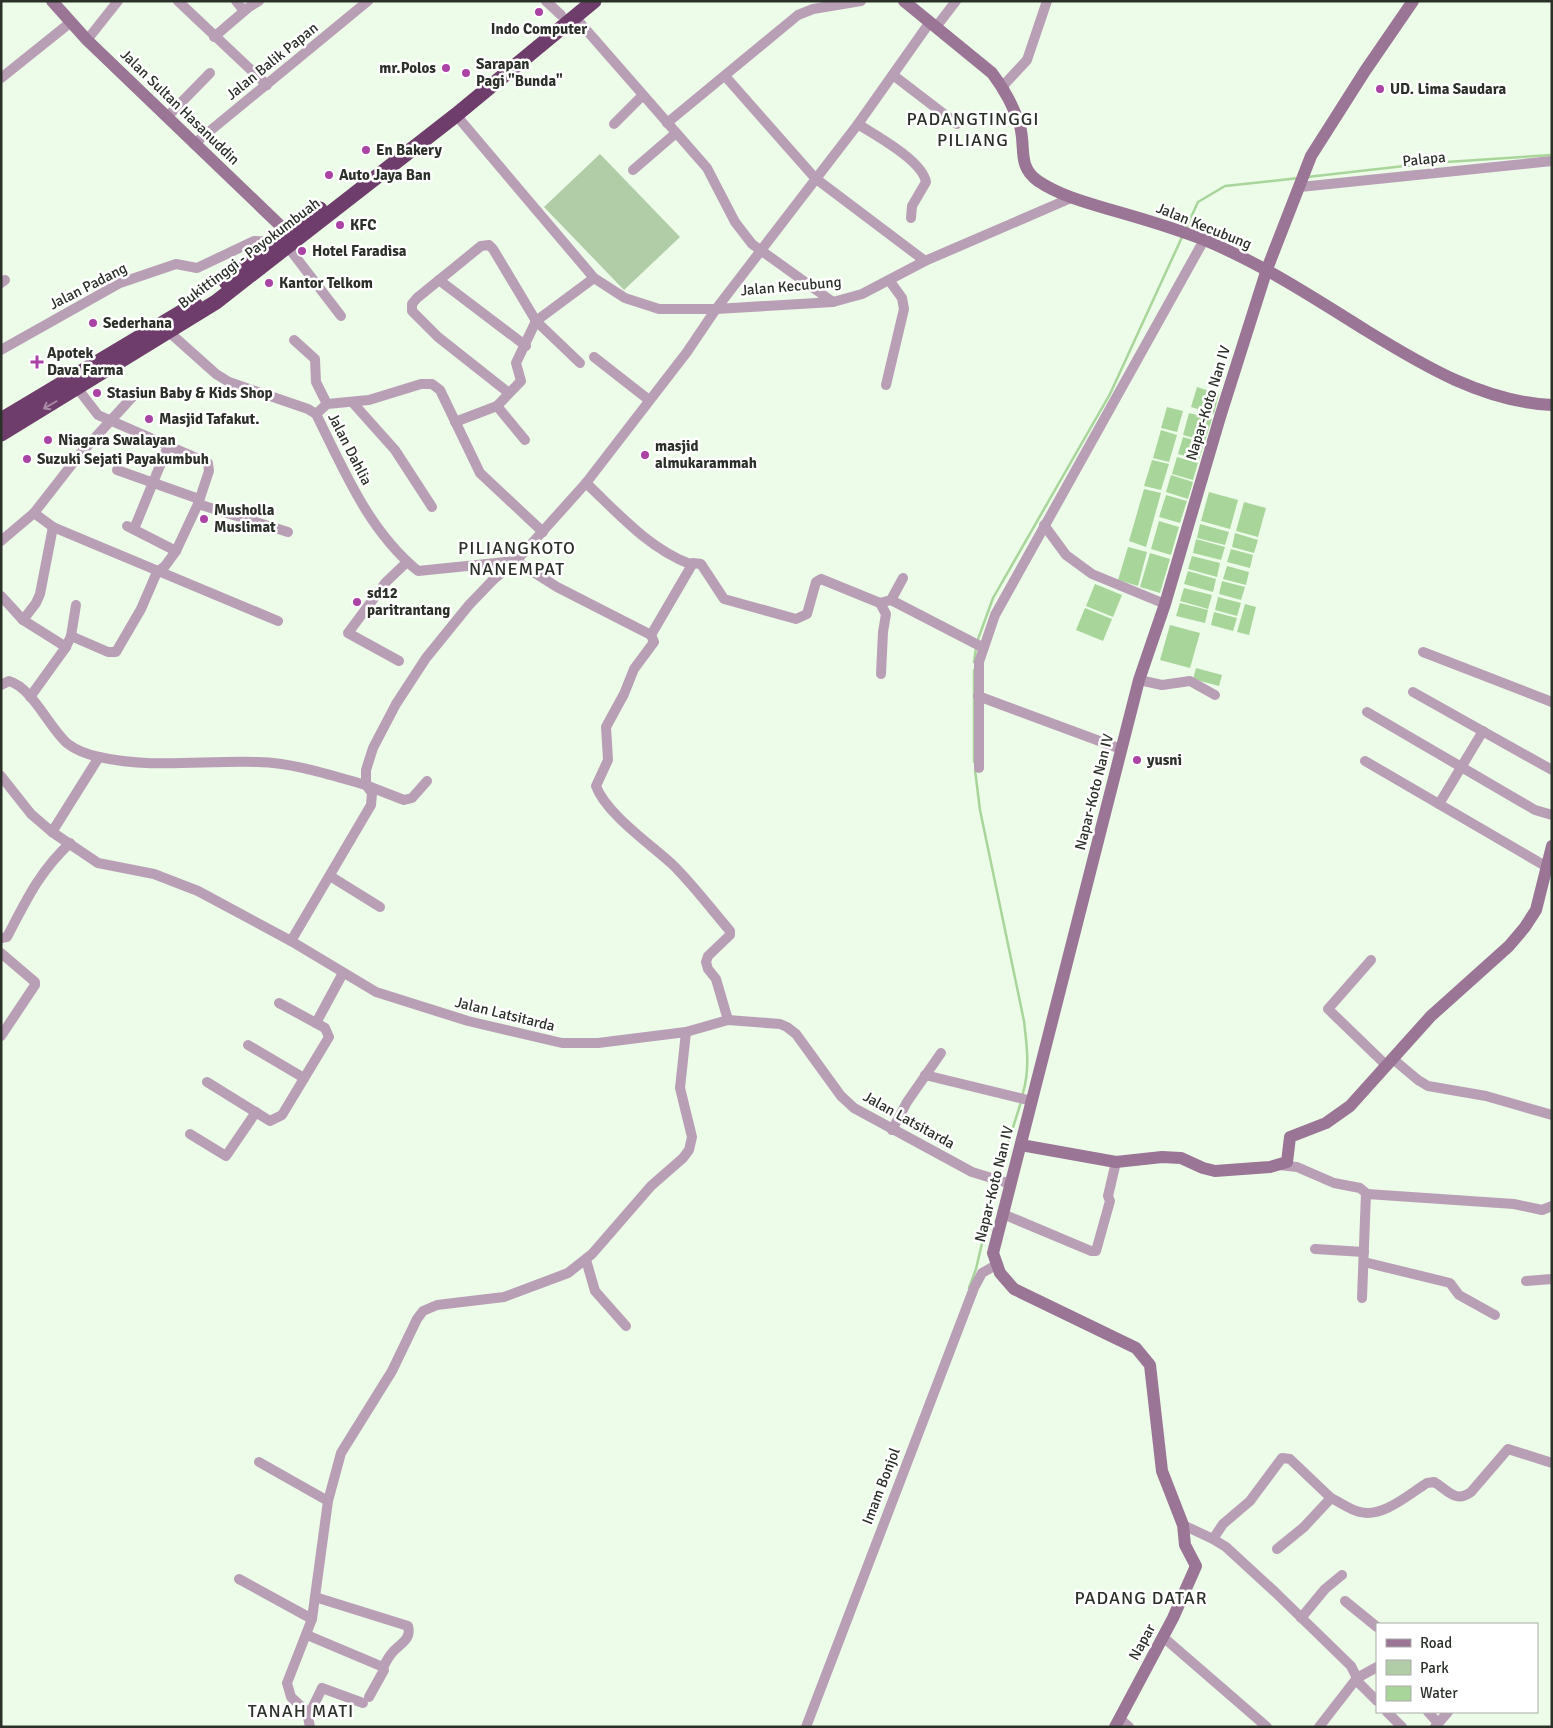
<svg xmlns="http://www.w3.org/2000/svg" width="1553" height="1728" font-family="Signika,sans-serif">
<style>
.green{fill:#b0cda7}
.water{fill:#a8d69a}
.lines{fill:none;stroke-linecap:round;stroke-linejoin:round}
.stream{stroke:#a8d69a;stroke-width:2.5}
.street{stroke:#b99fb6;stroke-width:10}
.secondary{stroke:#9a7596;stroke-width:12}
.highway{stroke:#6f3d6b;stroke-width:15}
.oneway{stroke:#a98ba6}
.poi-dot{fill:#ab43a5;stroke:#fff;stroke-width:2}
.labels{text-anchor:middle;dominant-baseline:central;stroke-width:5;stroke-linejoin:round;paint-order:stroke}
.poi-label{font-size:15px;font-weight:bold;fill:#2b3029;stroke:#fff;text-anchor:start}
.street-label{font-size:15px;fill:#2b3029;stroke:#fff}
.quarter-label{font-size:18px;letter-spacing:1px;fill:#2b3029;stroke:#fff}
</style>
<rect width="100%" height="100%" fill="#edfbe9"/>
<!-- green -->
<polygon class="green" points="600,154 680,237 624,290 544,207"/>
<!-- water -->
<g class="water">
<polygon points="1197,387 1219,394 1214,414 1191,407"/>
<polygon points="1167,407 1183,411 1177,432 1161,428"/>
<polygon points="1189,413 1212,419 1205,441 1183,435"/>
<polygon points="1161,430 1177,435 1169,462 1153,458"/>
<polygon points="1183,437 1204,443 1199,460 1178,454"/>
<polygon points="1177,457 1198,463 1193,480 1172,474"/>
<polygon points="1152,460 1169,464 1161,490 1144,486"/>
<polygon points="1171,475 1193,482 1188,499 1166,492"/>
<polygon points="1144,489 1161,493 1146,547 1129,541"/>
<polygon points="1209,492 1238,500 1230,529 1201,521"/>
<polygon points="1166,495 1187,501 1180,523 1159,517"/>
<polygon points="1244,502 1266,508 1258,537 1236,531"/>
<polygon points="1159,521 1179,527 1171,555 1151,549"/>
<polygon points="1200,524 1229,532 1225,545 1197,538"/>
<polygon points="1235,533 1258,540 1254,553 1232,547"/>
<polygon points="1196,539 1225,547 1221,560 1193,553"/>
<polygon points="1128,547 1147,552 1138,586 1118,580"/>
<polygon points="1231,549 1253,555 1250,568 1227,562"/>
<polygon points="1150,553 1170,559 1160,593 1140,587"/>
<polygon points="1192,556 1220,563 1217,577 1188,569"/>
<polygon points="1227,566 1249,572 1246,585 1223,579"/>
<polygon points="1188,571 1216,579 1213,592 1184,584"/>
<polygon points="1222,581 1245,587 1241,600 1219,594"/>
<polygon points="1095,584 1122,595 1113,617 1086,606"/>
<polygon points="1184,588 1212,595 1208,609 1180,601"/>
<polygon points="1218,597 1241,603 1237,616 1215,610"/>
<polygon points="1180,603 1208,610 1205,623 1176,616"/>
<polygon points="1245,604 1256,607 1249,635 1237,632"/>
<polygon points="1085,608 1112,619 1103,641 1076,630"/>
<polygon points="1214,612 1237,618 1233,631 1211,625"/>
<polygon points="1170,625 1200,633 1190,668 1160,660"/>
<polygon points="1196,668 1222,675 1219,686 1193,679"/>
</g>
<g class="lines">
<!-- stream -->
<g class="stream">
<polyline points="1307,177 1431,163 1552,155"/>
<polyline points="1186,228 1198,202 1225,186 1299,178"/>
<polyline points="977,642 993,598 1110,394 1183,235"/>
<polyline points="974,662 976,648"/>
<polyline points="974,670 974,762"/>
<path d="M975,770l5,40 44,211c3,25 6,48 -1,72"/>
<polyline points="998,1175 1021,1102"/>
<polyline points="969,1288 976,1269 996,1183"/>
</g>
<!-- street -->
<g class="street">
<polyline points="178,1 267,85"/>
<polyline points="236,1 244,11"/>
<polyline points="546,1 561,15"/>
<polyline points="575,17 707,168 735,222 752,244 833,302"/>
<polyline points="936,27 956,1"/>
<polyline points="214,37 249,7 259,1"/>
<polyline points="87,40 118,1"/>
<polyline points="893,75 957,124"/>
<polyline points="725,76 815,178 925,261"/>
<polyline points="1,78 71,22"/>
<polyline points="1002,87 1027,60 1047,1"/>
<polyline points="456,115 594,278 625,298 659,309 716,309 833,302 862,294 925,261 1071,198"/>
<polyline points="167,117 210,73"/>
<polyline points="667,123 798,15 813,9 861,1"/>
<polyline points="614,124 642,96"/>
<path d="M858,124c18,12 64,36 68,58l-14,24 -1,12"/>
<polyline points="194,144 368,1"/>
<polyline points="633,170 676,133"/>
<polyline points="1300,187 1552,161"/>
<polyline points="288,247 341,316"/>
<polyline points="439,280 526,346"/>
<polyline points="1,283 5,280"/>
<path d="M169,332l47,42 13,8 79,27 8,5c28,56 52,116 102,157l98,-10 41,26 94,48 3,7 -20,27 -10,25 -18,33 2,33 -12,26c10,28 57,60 78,80 20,20 38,44 56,65v4l-22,21 -2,6 2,7 8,10 12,41"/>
<polyline points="294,340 315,359 316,382 327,404"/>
<polyline points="1,350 120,283 176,264 197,268 254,241 277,242"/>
<polyline points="594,357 649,400"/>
<polyline points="886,385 904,309 902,298 889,280"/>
<polyline points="509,393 438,337 412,311 412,304 417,298 481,246 489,245 493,249 536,321 580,363"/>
<polyline points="353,403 395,450 432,507"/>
<polyline points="497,406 525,440"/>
<polyline points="316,414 327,404 369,400 421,384 432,384 440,390 480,473 543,532"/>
<polyline points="455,422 497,406 521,381 516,363 536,321 594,278"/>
<polyline points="117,470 199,499"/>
<path d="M586,483c32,30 62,65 104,81"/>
<polyline points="198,504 288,532"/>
<polyline points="34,513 53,527 278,621"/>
<polyline points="1044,525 1066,555 1092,574 1165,604"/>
<polyline points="127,526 176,551"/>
<polyline points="134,529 168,446"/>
<polyline points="1,541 34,513 80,454 135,394"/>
<polyline points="1,596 23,620 66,647 71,636 108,652 116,652 141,609 157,572 165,566 176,551 198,504 209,471 208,463 98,415 78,389"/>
<polyline points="891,600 982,647"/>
<polyline points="23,620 36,603 40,594 53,527"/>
<polyline points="651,635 693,563 701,564 724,599 796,619 807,614 816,582 821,579 880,603"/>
<polyline points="71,636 76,605"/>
<polyline points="1423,652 1552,702"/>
<polyline points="399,661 348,633 386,582 407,562"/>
<polyline points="881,674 883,632 886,614 880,603 891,600 903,578"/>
<polyline points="1139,680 1162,685 1190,681 1215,695"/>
<path d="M1,685l8,-4c24,7 40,47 59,63 8,6 22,11 31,13 52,12 106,3 159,5 37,1 72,13 108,23"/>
<polyline points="1413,692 1552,770"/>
<polyline points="978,696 1121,749"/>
<polyline points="30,697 66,647"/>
<polyline points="1367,712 1535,810 1552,815"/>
<polyline points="1365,761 1547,867"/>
<polyline points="979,768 979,662 995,615 1204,240"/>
<polyline points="1,776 31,814 52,832 98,863 154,874 198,891 291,941 376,992 468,1021 562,1043 598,1043 686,1032 728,1020 780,1024 787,1027 796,1034 841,1096 854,1108 972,1172 1011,1184"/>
<polyline points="368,786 404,800 412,798 427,781"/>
<polyline points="1439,804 1483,731"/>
<polyline points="52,832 99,757"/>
<polyline points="330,876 380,907"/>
<path d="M1,938l6,-1c19,-36 32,-65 63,-94"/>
<polyline points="291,941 371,805 372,793 366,785 366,770 373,748 396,704 426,658 469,605 493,580 516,561 586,483 687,352 716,309 858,124 930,22"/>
<polyline points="1,953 35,982 35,985 1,1036"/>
<polyline points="1371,960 1328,1009 1387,1066"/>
<polyline points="316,1023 343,973"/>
<polyline points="248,1045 304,1078"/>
<polyline points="1393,1059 1418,1080 1428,1086 1486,1096 1552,1115"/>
<polyline points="925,1075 1032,1101"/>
<polyline points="207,1082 270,1121 282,1115 329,1037 325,1028 279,1003"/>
<polyline points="892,1130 907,1102 941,1053"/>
<polyline points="190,1134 226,1156 256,1112"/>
<polyline points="1279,1165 1297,1167 1334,1183 1360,1188 1366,1193 1362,1298"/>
<polyline points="1367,1194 1514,1204 1542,1210 1552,1206"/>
<polyline points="1003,1214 1091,1251 1096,1251 1110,1201 1108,1196 1116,1162"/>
<polyline points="1315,1249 1364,1252"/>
<polyline points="586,1260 595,1291 626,1326"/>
<polyline points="1364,1262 1450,1283 1459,1295 1495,1315"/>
<polyline points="1526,1281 1552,1279"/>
<polyline points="259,1462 328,1501"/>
<polyline points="1183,1525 1213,1539 1226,1547 1275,1592 1351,1666 1360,1684 1377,1701"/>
<polyline points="1213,1539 1223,1524 1250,1501 1282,1458 1290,1459 1331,1498"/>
<path d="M1277,1549l27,-22 27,-29c9,4 19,12 29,14 23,6 49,-18 67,-29l7,-1c13,7 21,22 37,10l37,-43 44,14"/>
<polyline points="239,1579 312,1619"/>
<path d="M315,1597l93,29c4,14 -9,18 -16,27 -4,4 -6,10 -9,14"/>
<polyline points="1345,1601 1377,1627"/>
<polyline points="1301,1618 1325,1589 1342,1575"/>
<polyline points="307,1635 383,1667 384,1670 369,1697"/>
<polyline points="1163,1637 1267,1727"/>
<polyline points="1387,1712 1402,1727"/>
<polyline points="1428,1712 1438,1723"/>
<polyline points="309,1715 322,1688 363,1703"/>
<polyline points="1119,1718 1129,1727"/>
<polyline points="310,1727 307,1712 291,1697 287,1683 312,1619 328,1501 341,1453 392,1371 417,1319 423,1311 437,1305 504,1297 568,1273 592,1254 651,1186 683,1158 689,1150 692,1137 680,1088 686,1032"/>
<polyline points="806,1727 974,1288 982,1273 996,1265"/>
<polyline points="1319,1727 1357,1678 1377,1667"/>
<polyline points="1435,1727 1448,1712"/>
</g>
<!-- secondary -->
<g class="secondary">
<polyline points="52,1 87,40 288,233"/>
<path d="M904,1l88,72c12,16 22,34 28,53 6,22 -3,40 18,55 21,14 46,21 70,28 32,9 63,18 94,30 59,24 112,59 165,92 57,35 117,71 185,74"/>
<polyline points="1021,1145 1116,1162 1162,1157 1181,1158 1203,1168 1215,1171 1270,1167 1287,1162 1290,1137 1326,1123 1350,1106 1431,1016 1509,946 1525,927 1536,910 1552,846"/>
<polyline points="1115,1727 1173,1618 1196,1566 1185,1545 1183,1525 1162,1471 1150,1365 1136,1348 1014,1289 1000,1273 993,1253 1139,680 1165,604 1220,417 1267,269 1311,156 1365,71 1413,1"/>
</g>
<!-- highway -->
<g class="highway">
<polyline points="226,282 320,209"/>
<polyline points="1,420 195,304"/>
<polyline points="1,434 216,302 456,115 594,1"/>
</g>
</g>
<!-- one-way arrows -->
<defs><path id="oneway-shaft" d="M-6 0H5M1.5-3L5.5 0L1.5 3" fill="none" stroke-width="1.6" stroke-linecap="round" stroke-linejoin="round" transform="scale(1.25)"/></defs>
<use class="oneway" href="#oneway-shaft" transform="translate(50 405) rotate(150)"/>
<!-- markers -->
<g class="poi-dot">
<circle cx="539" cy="12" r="5"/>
<circle cx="446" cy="68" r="5"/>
<circle cx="466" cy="73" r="5"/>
<circle cx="1380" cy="89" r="5"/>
<circle cx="366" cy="150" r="5"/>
<circle cx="329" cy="175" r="5"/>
<circle cx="340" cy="225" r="5"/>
<circle cx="302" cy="251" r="5"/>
<circle cx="269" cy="283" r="5"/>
<circle cx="93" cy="323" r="5"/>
<path d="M34.5 354.5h5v5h5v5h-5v5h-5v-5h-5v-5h5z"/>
<circle cx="97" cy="393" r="5"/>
<circle cx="149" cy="419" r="5"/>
<circle cx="48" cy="440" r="5"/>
<circle cx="645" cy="455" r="5"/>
<circle cx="27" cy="459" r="5"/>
<circle cx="204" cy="519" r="5"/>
<circle cx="357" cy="602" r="5"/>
<circle cx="1137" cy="760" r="5"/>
</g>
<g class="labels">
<!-- poi labels -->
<g class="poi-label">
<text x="539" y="29" text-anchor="middle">Indo Computer</text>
<text x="476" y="64">Sarapan<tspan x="476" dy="17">Pagi "Bunda"</tspan></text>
<text x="436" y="68" text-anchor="end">mr.Polos</text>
<text x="1390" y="89">UD. Lima Saudara</text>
<text x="376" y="150">En Bakery</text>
<text x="339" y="175">Auto Jaya Ban</text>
<text x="350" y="225">KFC</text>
<text x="312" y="251">Hotel Faradisa</text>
<text x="279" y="283">Kantor Telkom</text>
<text x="103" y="323">Sederhana</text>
<text x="47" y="353">Apotek<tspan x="47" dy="17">Dava Farma</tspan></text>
<text x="107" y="393">Stasiun Baby &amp; Kids Shop</text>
<text x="159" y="419">Masjid Tafakut.</text>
<text x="58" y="440">Niagara Swalayan</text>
<text x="655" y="446">masjid<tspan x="655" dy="17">almukarammah</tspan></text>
<text x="37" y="459">Suzuki Sejati Payakumbuh</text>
<text x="214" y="510">Musholla<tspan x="214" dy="17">Muslimat</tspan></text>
<text x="367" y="593">sd12<tspan x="367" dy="17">paritrantang</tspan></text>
<text x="1147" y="760">yusni</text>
</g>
<!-- street labels -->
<g class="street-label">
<text transform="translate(272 61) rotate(-39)">Jalan Balik Papan</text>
<text transform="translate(180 107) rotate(44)">Jalan Sultan Hasanuddin</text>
<text transform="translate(1424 159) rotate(-6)">Palapa</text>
<text transform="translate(1204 226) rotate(22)">Jalan Kecubung</text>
<text transform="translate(249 253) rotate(-37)">Bukittinggi - Payokumbuah</text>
<text transform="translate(88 286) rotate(-27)">Jalan Padang</text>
<text transform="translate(791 286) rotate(-5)">Jalan Kecubung</text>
<text transform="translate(1208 403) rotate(-73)">Napar-Koto Nan IV</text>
<text transform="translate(350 449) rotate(63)">Jalan Dahlia</text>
<text transform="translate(1094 792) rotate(-76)">Napar-Koto Nan IV</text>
<text transform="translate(505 1014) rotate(14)">Jalan Latsitarda</text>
<text transform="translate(909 1120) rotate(29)">Jalan Latsitarda</text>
<text transform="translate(994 1184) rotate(-76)">Napar-Koto Nan IV</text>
<text transform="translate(881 1486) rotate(-69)">Imam Bonjol</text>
<text transform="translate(1142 1642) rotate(-61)">Napar</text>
</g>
<!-- quarter labels -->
<g class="quarter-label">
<text x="973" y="119">PADANGTINGGI<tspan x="973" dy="21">PILIANG</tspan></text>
<text x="517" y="548">PILIANGKOTO<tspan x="517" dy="21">NANEMPAT</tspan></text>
<text x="1141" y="1598">PADANG DATAR</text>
<text x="301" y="1711">TANAH MATI</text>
</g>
</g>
<!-- border -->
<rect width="1553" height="1728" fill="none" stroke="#2b3029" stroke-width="5"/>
<!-- legend -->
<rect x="1376" y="1623" width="162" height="90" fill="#ffffff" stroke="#aaaca9"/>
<rect x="1386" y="1639" width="25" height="8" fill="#9a7596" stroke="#aaaca9"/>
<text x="1420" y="1648" font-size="15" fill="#2b3029">Road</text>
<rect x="1386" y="1660" width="25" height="15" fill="#b0cda7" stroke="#aaaca9"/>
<text x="1420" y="1673" font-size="15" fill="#2b3029">Park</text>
<rect x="1386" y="1686" width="25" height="15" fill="#a8d69a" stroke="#aaaca9"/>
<text x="1420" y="1698" font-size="15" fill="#2b3029">Water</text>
</svg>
